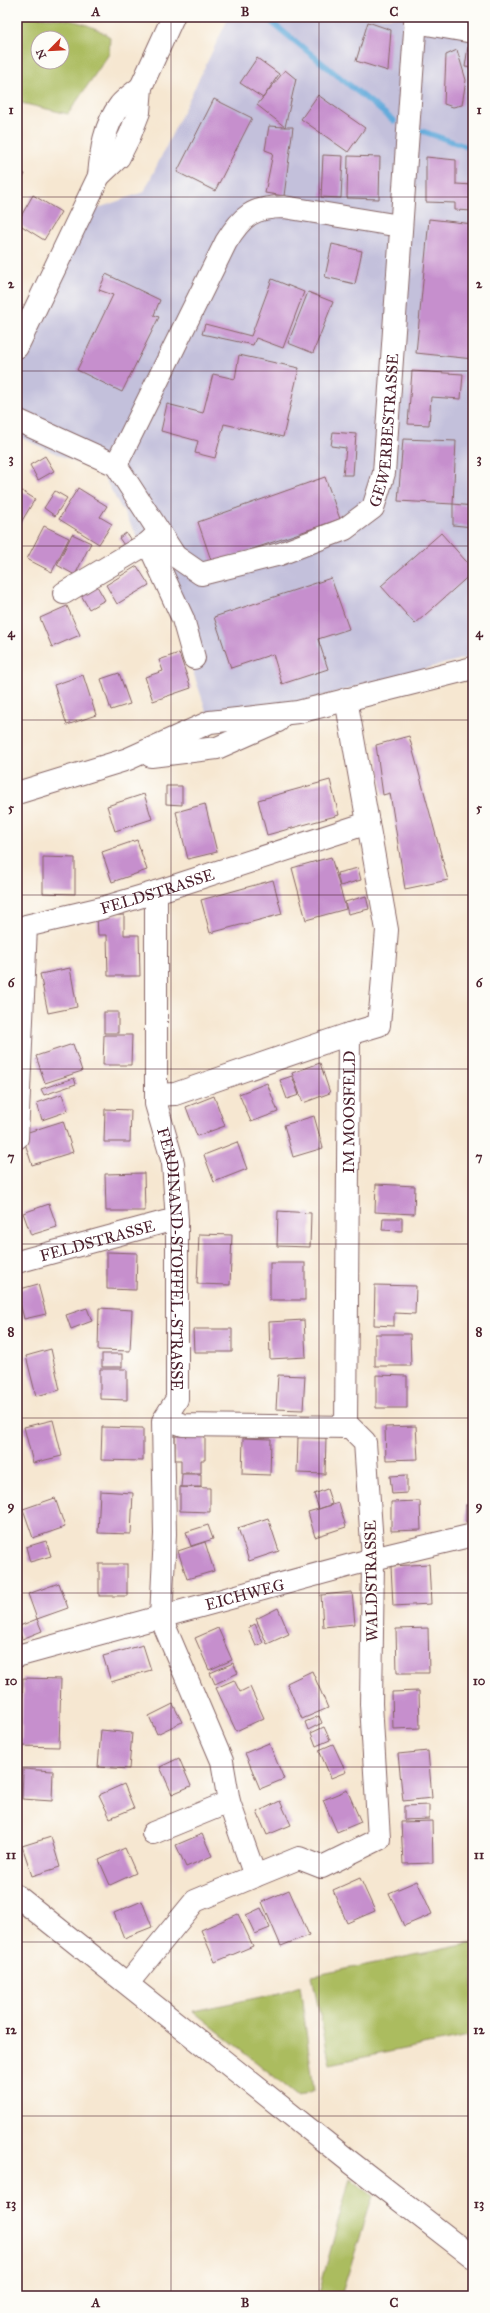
<svg xmlns="http://www.w3.org/2000/svg" width="490" height="2313" font-family="'IM FELL Great Primer',serif">
<style>
.industrial{fill:#c3c0db}
.green{fill:#abbc5f;stroke:#7a6e45;fill-rule:evenodd}
.lines{fill:none;stroke-linecap:round;stroke-linejoin:round}
.stream{stroke:#64abdb;stroke-width:5.5}
.building{fill:#c68fcd}
.minor-casing{stroke:#866565;stroke-width:24}
.major-casing{stroke:#866565;stroke-width:24}
.minor{stroke:#fff;stroke-width:22}
.major{stroke:#fff;stroke-width:22}
.grid{fill:none;stroke:#4a1f2b;stroke-width:1;stroke-opacity:0.55}
.labels{text-anchor:middle;dominant-baseline:central;stroke-width:3;stroke-linejoin:round;paint-order:stroke}
.street-label{font-size:16px;fill:#4a1f2b;stroke:#fdfcf7}
.neatline{fill:none;stroke:#4a1f2b;stroke-width:1.5}
.grid-label{font-size:13px;text-anchor:middle;font-weight:bold;fill:#4a1f2b}
</style>
<rect width="100%" height="100%" fill="#fdfcf7"/>
<filter id="ink" filterUnits="userSpaceOnUse"><feTurbulence type="fractalNoise" baseFrequency=".025" numOctaves="2"/><feDisplacementMap in="SourceGraphic" scale="8" xChannelSelector="R" yChannelSelector="G"/><feConvolveMatrix kernelMatrix="1 2 1 2 8 2 1 2 1" color-interpolation-filters="sRGB"/></filter>
<filter id="wash" filterUnits="userSpaceOnUse"><feTurbulence type="fractalNoise" baseFrequency=".012" numOctaves="4" result="noise"/><feDisplacementMap in="SourceGraphic" scale="16" xChannelSelector="R" yChannelSelector="G"/><feGaussianBlur stdDeviation="0.9" result="paint"/><feColorMatrix in="noise" values="0 0 0 0 0 0 0 0 0 0 0 0 0 0 0 0 0 1.4 0 .05"/><feComposite in="paint" operator="in"/></filter>
<g filter="url(#wash)">
<rect width="100%" height="100%" fill="#f6e7d1"/>
<!-- industrial -->
<polygon class="industrial" points="229,17 473,17 473,656 270,710 210,722 162,580 102,474 17,436 17,347 81,214 144,192"/>
<!-- green -->
<g class="green">
<path d="M17,17c33,0 65,0 93,20l-1,17 -41,60 -51,-12zM38,38h24v24h-24z"/>
<polygon points="473,1943 473,2035 330,2064 312,1976"/>
<polygon points="300,1986 314,2090 298,2096 193,2011 280,1993"/>
<polygon points="350,2178 373,2196 341,2296 318,2296"/>
</g>
<g class="lines">
<!-- stream -->
<g class="stream">
<polyline points="265,17 394,121"/>
<polyline points="422,131 473,149"/>
</g>
</g>
<g id="blocks">
<!-- building -->
<g class="building">
<polygon points="368,22 391,30 388,71 356,61"/>
<polygon points="468,47 473,47 473,68 465,67"/>
<polygon points="457,50 466,80 462,105 453,107 444,104 446,55"/>
<polygon points="257,58 279,74 263,98 240,83"/>
<polygon points="285,70 296,79 285,127 293,127 284,196 265,193 273,153 265,150 269,126 285,127 257,105"/>
<polygon points="318,95 365,128 348,152 301,119"/>
<polygon points="214,99 252,118 215,191 177,172"/>
<polygon points="323,155 343,156 341,198 321,197"/>
<polygon points="348,156 380,157 379,199 347,198"/>
<polygon points="426,157 456,160 456,184 473,185 473,211 455,210 455,203 426,202"/>
<polygon points="17,170 25,174 17,188"/>
<polygon points="33,195 61,212 44,240 17,223"/>
<polygon points="429,219 473,224 473,359 416,353"/>
<polygon points="332,244 362,251 355,284 325,277"/>
<polygon points="106,274 160,300 154,315 159,317 122,392 77,370 113,295 99,290"/>
<polygon points="272,279 304,292 283,348 256,338 253,345 202,334 205,324 251,336"/>
<polygon points="308,292 333,302 313,353 288,343"/>
<polygon points="239,355 299,368 283,437 224,424 215,458 195,453 198,441 161,431 167,404 203,413 213,374 235,379"/>
<polygon points="412,371 463,374 461,399 431,397 429,425 408,424"/>
<polygon points="333,432 356,434 353,475 343,475 346,448 331,446"/>
<polygon points="403,439 456,441 453,504 398,501"/>
<polygon points="45,456 54,471 38,480 30,465"/>
<polygon points="325,477 340,519 212,563 198,522"/>
<polygon points="17,488 35,499 17,529"/>
<polygon points="78,488 107,506 100,517 112,524 99,544 59,519"/>
<polygon points="55,491 67,498 55,516 44,508"/>
<polygon points="453,504 473,506 473,527 453,525"/>
<polygon points="44,526 69,538 52,572 27,559"/>
<polygon points="126,533 133,543 126,548 119,538"/>
<polygon points="441,533 473,569 473,572 415,624 381,586"/>
<polygon points="72,534 91,543 75,575 57,565"/>
<polygon points="137,566 149,585 117,604 106,585"/>
<polygon points="331,578 349,629 318,639 328,669 282,684 273,654 231,668 214,617"/>
<polygon points="97,586 105,600 89,609 81,595"/>
<polygon points="67,606 80,635 52,647 40,618"/>
<polygon points="179,653 191,688 153,701 145,677 163,671 159,660"/>
<polygon points="119,673 130,704 111,710 101,679"/>
<polygon points="83,675 96,715 67,725 54,685"/>
<polygon points="409,736 448,880 405,889 390,793 383,795 376,745"/>
<polygon points="330,780 339,815 267,835 258,800"/>
<polygon points="166,786 182,786 182,805 166,804"/>
<polygon points="144,794 152,819 115,831 107,806"/>
<polygon points="205,804 217,852 188,859 176,812"/>
<polygon points="137,840 147,870 112,882 102,852"/>
<polygon points="43,857 75,858 75,894 43,893"/>
<polygon points="331,857 346,909 306,920 292,868"/>
<polygon points="358,868 361,880 340,886 337,873"/>
<polygon points="273,880 282,914 210,933 201,900"/>
<polygon points="366,896 369,909 348,914 345,902"/>
<polygon points="124,915 124,935 139,935 140,976 108,976 107,935 98,935 97,916"/>
<polygon points="70,968 77,1007 48,1013 40,974"/>
<rect x="104" y="1012" width="14" height="21"/>
<polygon points="104,1035 132,1035 131,1065 103,1065"/>
<polygon points="73,1044 82,1071 45,1083 36,1056"/>
<polygon points="320,1063 330,1093 303,1103 292,1073"/>
<polygon points="292,1076 299,1095 287,1099 280,1080"/>
<polygon points="74,1078 76,1084 44,1095 41,1089"/>
<polygon points="267,1083 278,1112 251,1122 239,1094"/>
<polygon points="62,1094 68,1111 42,1120 37,1103"/>
<polygon points="214,1096 225,1126 197,1136 186,1107"/>
<polygon points="105,1109 131,1110 130,1142 104,1142"/>
<polygon points="314,1116 323,1148 293,1157 284,1125"/>
<polygon points="63,1121 73,1152 32,1165 22,1134"/>
<polygon points="237,1142 247,1169 214,1182 204,1155"/>
<polygon points="144,1173 145,1211 106,1211 105,1174"/>
<polygon points="376,1184 415,1186 414,1214 375,1212"/>
<polygon points="49,1204 57,1227 31,1235 23,1213"/>
<polygon points="278,1211 311,1213 310,1247 277,1246"/>
<polygon points="383,1218 402,1218 402,1231 382,1230"/>
<polygon points="199,1234 232,1235 230,1285 197,1284"/>
<polygon points="107,1252 137,1253 136,1290 107,1289"/>
<rect x="270" y="1263" width="35" height="37"/>
<polygon points="38,1284 46,1314 24,1319 17,1290"/>
<polygon points="375,1285 416,1286 415,1314 394,1313 394,1326 374,1325"/>
<polygon points="87,1308 92,1321 71,1329 66,1315"/>
<polygon points="99,1308 132,1310 130,1351 98,1350"/>
<polygon points="304,1320 306,1357 270,1359 269,1322"/>
<polygon points="193,1329 232,1329 232,1352 194,1352"/>
<polygon points="375,1334 410,1334 411,1366 375,1366"/>
<polygon points="51,1349 60,1390 36,1396 26,1356"/>
<rect x="102" y="1354" width="20" height="13"/>
<polygon points="100,1369 127,1369 127,1400 100,1399"/>
<polygon points="278,1375 305,1376 303,1410 276,1409"/>
<polygon points="376,1375 407,1376 407,1408 376,1408"/>
<polygon points="53,1420 62,1456 33,1463 24,1427"/>
<polygon points="416,1426 418,1459 386,1460 385,1427"/>
<polygon points="102,1427 143,1428 143,1461 101,1460"/>
<polygon points="175,1436 205,1436 205,1460 201,1460 201,1473 181,1473 181,1460 175,1460"/>
<polygon points="298,1437 326,1438 325,1474 297,1473"/>
<polygon points="243,1438 271,1439 270,1475 242,1474"/>
<polygon points="182,1474 201,1474 201,1487 181,1487"/>
<polygon points="407,1475 407,1493 392,1494 390,1476"/>
<polygon points="180,1487 210,1488 210,1512 180,1511"/>
<polygon points="327,1489 332,1504 319,1509 314,1494"/>
<polygon points="100,1491 133,1493 131,1534 98,1533"/>
<polygon points="55,1498 65,1527 33,1538 23,1509"/>
<polygon points="420,1501 421,1530 391,1531 391,1502"/>
<polygon points="339,1503 346,1527 315,1537 308,1512"/>
<rect x="466" y="1505" width="7" height="17"/>
<polygon points="268,1518 279,1551 249,1561 238,1528"/>
<polygon points="208,1525 213,1539 191,1546 186,1532"/>
<polygon points="46,1541 51,1556 30,1562 26,1547"/>
<polygon points="205,1542 214,1571 187,1579 178,1551"/>
<rect x="99" y="1564" width="28" height="32"/>
<polygon points="429,1564 431,1604 393,1606 391,1566"/>
<polygon points="59,1583 68,1608 37,1619 28,1594"/>
<polygon points="352,1592 355,1624 323,1627 321,1595"/>
<polygon points="278,1608 289,1634 267,1644 256,1619"/>
<polygon points="37,1619 42,1631 22,1639 17,1627"/>
<polygon points="255,1624 263,1643 256,1646 248,1628"/>
<polygon points="218,1628 232,1660 209,1670 195,1638"/>
<polygon points="428,1628 429,1673 397,1673 396,1629"/>
<polygon points="143,1645 151,1670 111,1682 103,1656"/>
<polygon points="233,1663 238,1673 215,1684 210,1673"/>
<polygon points="312,1671 328,1708 302,1719 287,1683"/>
<polygon points="23,1678 61,1679 59,1747 21,1746"/>
<polygon points="234,1680 240,1692 250,1687 264,1718 236,1731 216,1688"/>
<polygon points="419,1691 420,1728 393,1729 392,1692"/>
<polygon points="173,1704 182,1722 157,1734 149,1716"/>
<polygon points="319,1716 322,1723 308,1730 305,1722"/>
<polygon points="324,1727 330,1740 316,1746 311,1733"/>
<polygon points="101,1730 132,1733 129,1769 98,1767"/>
<polygon points="269,1743 284,1779 260,1789 245,1753"/>
<polygon points="333,1744 346,1772 331,1778 319,1750"/>
<polygon points="428,1751 432,1798 403,1801 398,1754"/>
<polygon points="179,1758 191,1786 172,1794 160,1767"/>
<polygon points="23,1769 53,1771 52,1801 22,1799"/>
<polygon points="124,1784 134,1808 110,1818 99,1795"/>
<polygon points="347,1790 361,1822 337,1832 323,1800"/>
<polygon points="280,1801 291,1825 267,1835 257,1812"/>
<polygon points="429,1805 429,1819 404,1820 404,1806"/>
<polygon points="432,1821 433,1863 403,1864 401,1822"/>
<polygon points="202,1834 212,1856 186,1867 176,1845"/>
<polygon points="51,1837 60,1867 32,1876 22,1846"/>
<polygon points="125,1848 136,1873 110,1885 99,1860"/>
<polygon points="360,1878 375,1911 347,1923 333,1890"/>
<polygon points="417,1881 432,1914 404,1926 389,1893"/>
<polygon points="289,1890 309,1935 281,1946 262,1902"/>
<polygon points="142,1901 152,1927 124,1938 114,1913"/>
<polygon points="261,1908 270,1928 255,1934 246,1915"/>
<polygon points="238,1914 253,1946 215,1962 201,1930"/>
</g>
</g>
</g>
<g filter="url(#ink)">
<use href="#blocks" fill-opacity="0" stroke="#866565" stroke-width="1"/>
<g class="lines">
<!-- minor casing -->
<g class="minor-casing">
<g id="minor">
<polyline points="415,22 473,32"/>
<path id="s1" d="M17,420l99,45 59,91 26,18 79,-20 65,-25 28,-21 11,-35 32,-456"/>
<path d="M116,465l110,-223c16,-26 27,-35 58,-35l116,19"/>
<polyline points="148,543 183,619 194,658"/>
<polyline points="64,593 148,543 158,533"/>
<path id="s2" d="M156,892v212l17,59 4,58v178l-14,22 2,113 -4,84 61,143 7,41 26,74 44,-18 23,9 57,-28 -8,-135 2,-145 -8,-117 -15,-15 -167,-2 -18,-7"/>
<polyline points="156,1095 175,1094 349,1034"/>
<path id="s3" d="M17,1138l9,-212 76,-18 54,-16 212,-69 -22,-124"/>
<path id="s4" d="M17,1262l147,-40 13,-1"/>
<path id="s5" d="M346,1427l3,-393 30,-9 8,-95 -19,-107"/>
<path id="s6" d="M17,1656l356,-97 100,-24"/>
<polyline points="153,1833 229,1802"/>
<polyline points="17,1896 349,2161 473,2257"/>
<polyline points="128,1983 195,1901 255,1876"/>
</g>
</g>
<!-- major casing -->
<g class="major-casing">
<g id="major">
<polyline points="99,176 119,157 130,135 139,112 141,87 173,17"/>
<path d="M17,347l82,-171c2,-24 5,-51 21,-71 6,-7 15,-13 21,-18"/>
<polyline points="151,756 217,748 278,721"/>
<polyline points="17,793 128,759 210,722 298,712 473,668"/>
</g>
</g>
<!-- minor -->
<use href="#minor" class="minor"/>
<!-- major -->
<use href="#major" class="major"/>
</g>
</g>
<!-- grid -->
<path class="grid" d="M171,17v2279M319,17v2279M17,197h456M17,371h456M17,546h456M17,720h456M17,895h456M17,1069h456M17,1244h456M17,1418h456M17,1593h456M17,1767h456M17,1942h456M17,2116h456"/>
<g class="labels">
<!-- street labels -->
<g class="street-label">
<text stroke="none"><textPath href="#s1" startOffset="514">GEWERBESTRASSE</textPath></text>
<text stroke="none"><textPath href="#s3" startOffset="348">FELDSTRASSE</textPath></text>
<text stroke="none"><textPath href="#s5" startOffset="315">IM MOOSFELD</textPath></text>
<text stroke="none"><textPath href="#s4" startOffset="83">FELDSTRASSE</textPath></text>
<text stroke="none"><textPath href="#s2" startOffset="369">FERDINAND-STOFFEL-STRASSE</textPath></text>
<text transform="translate(371 1581) rotate(-91)">WALDSTRASSE</text>
<text stroke="none"><textPath href="#s6" startOffset="236">EICHWEG</textPath></text>
</g>
</g>
<!-- margin -->
<rect width="490" height="2313" fill="none" stroke="#fdfcf7" stroke-width="44"/>
<!-- north arrow -->
<g transform="translate(50 50) rotate(246)"><circle r="19" fill="#fdfcf7" stroke="#b5a4a5"/>
<path d="M0-3L7 15L0 10L-7 15Z" fill="#c8321e"/>
<text y="-6" font-size="11" font-weight="bold" text-anchor="middle" fill="#4a1f2b">N</text>
</g>
<rect x="22" y="22" width="446" height="2269" class="neatline"/>
<g class="grid-label">
<text x="96" y="16">A</text>
<text x="245" y="16">B</text>
<text x="394" y="16">C</text>
<text x="11" y="114">1</text>
<text x="479" y="114">1</text>
<text x="11" y="288">2</text>
<text x="479" y="288">2</text>
<text x="11" y="463">3</text>
<text x="479" y="463">3</text>
<text x="11" y="637">4</text>
<text x="479" y="637">4</text>
<text x="11" y="812">5</text>
<text x="479" y="812">5</text>
<text x="11" y="987">6</text>
<text x="479" y="987">6</text>
<text x="11" y="1161">7</text>
<text x="479" y="1161">7</text>
<text x="11" y="1336">8</text>
<text x="479" y="1336">8</text>
<text x="11" y="1510">9</text>
<text x="479" y="1510">9</text>
<text x="11" y="1685">10</text>
<text x="479" y="1685">10</text>
<text x="11" y="1859">11</text>
<text x="479" y="1859">11</text>
<text x="11" y="2034">12</text>
<text x="479" y="2034">12</text>
<text x="11" y="2208">13</text>
<text x="479" y="2208">13</text>
<text x="96" y="2307">A</text>
<text x="245" y="2307">B</text>
<text x="394" y="2307">C</text>
</g>
</svg>
